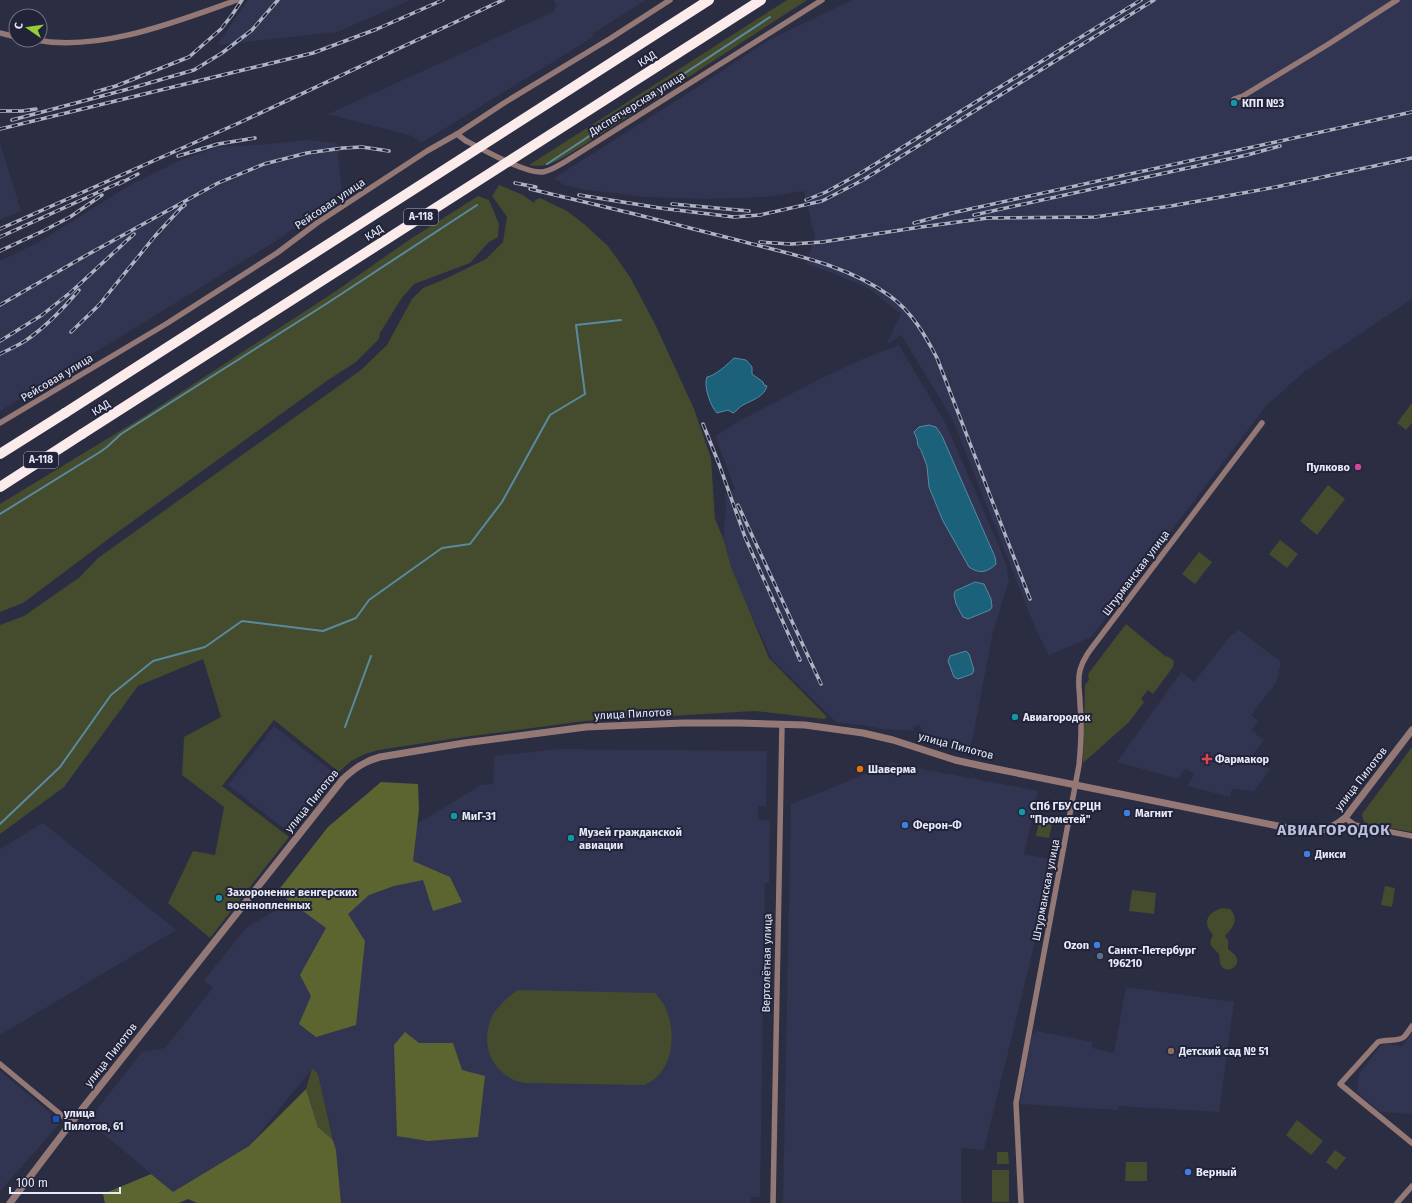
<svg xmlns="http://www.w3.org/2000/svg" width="1412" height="1203" font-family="'Fira Sans',sans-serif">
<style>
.built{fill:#323552}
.green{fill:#454b2d}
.forest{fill:#5c6530}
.water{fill:#1b617a;stroke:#588aa0}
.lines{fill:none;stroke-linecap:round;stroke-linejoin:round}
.stream{stroke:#588aa0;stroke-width:2}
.minor{stroke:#947876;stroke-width:5.5}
.tertiary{stroke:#947876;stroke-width:7}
.motorway{stroke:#fbeceb;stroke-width:10}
.rail-casing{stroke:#b0b2c3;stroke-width:3.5}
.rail{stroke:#212339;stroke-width:2;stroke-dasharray:6;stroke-linecap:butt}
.motorway-bridge{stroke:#fbeceb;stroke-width:10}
.culture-dot{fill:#0f9aa8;stroke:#212339;stroke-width:1.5}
.hotel-dot{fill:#d1479c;stroke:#212339;stroke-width:1.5}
.health-dot{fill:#e0444e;stroke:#212339;stroke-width:1.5}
.food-dot{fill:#e8710a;stroke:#212339;stroke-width:1.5}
.shop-dot{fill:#3f7fe0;stroke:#212339;stroke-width:1.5}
.service-dot{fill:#5c6f8a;stroke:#212339;stroke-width:1.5}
.education-dot{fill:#8d6e63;stroke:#212339;stroke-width:1.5}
.transit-dot{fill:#1a4fb4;stroke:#212339;stroke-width:1.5}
.labels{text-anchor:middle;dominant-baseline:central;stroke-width:4;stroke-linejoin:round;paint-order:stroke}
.shield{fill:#212339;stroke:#acaebf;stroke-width:1}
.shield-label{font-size:10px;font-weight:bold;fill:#e7e9f8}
.street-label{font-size:11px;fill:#e7e9f8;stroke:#212339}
.poi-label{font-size:11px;font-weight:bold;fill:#e7e9f8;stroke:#212339;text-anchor:start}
.district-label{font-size:15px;font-weight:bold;letter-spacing:1px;fill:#bbc0dc;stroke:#212339}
</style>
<rect width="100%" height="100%" fill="#2b2d43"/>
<!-- built -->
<g class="built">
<polygon points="248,0 411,0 337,32 217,45"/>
<polygon points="554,0 646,0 592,34 593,37 421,143 412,136 328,114 555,11 554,8 557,6"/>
<polygon points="852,0 1412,0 1412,299 1305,371 1266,406 1091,637 1049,655 1036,630 952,418 901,335 886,345 901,314 868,288 832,273 806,264 815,238 804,191 767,197 708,199 646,197 581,189 564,185 554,178 687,94 769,40"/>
<polygon points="306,140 337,143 342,195 276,241 0,411 0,261 39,242 130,185 179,161 217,147 257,145"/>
<polygon points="0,143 21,211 0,220"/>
<polygon points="899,345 946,424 1001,551 1006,565 1009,581 993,632 971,746 951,742 922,732 920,725 913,727 914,731 882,729 863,725 837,723 772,659 729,567 723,542 726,510 725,494 735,489 716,439 717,435 739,421 820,379 860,360"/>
<polygon points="1238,629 1281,662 1276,683 1251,715 1258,721 1251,730 1264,740 1251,757 1270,769 1254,791 1232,789 1230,797 1187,786 1194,775 1186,768 1178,779 1117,762 1181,672 1194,682 1232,634 1234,635"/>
<polygon points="274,726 333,772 287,831 228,785"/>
<polygon points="558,749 767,751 766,806 758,806 758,820 770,820 769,883 765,883 760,1197 751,1197 751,1203 341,1203 336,1150 318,1074 312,1069 249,1146 173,1192 88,1121 142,1052 165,1048 213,988 204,980 246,928 481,785 493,784 494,756"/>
<polygon points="893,762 902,765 1038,791 1024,854 1055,860 984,1150 961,1148 961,1203 783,1203 791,804 841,784"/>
<polygon points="43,823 176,930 0,1035 0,849"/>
<polygon points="1126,987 1234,1002 1219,1112 1119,1106 1118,1110 1020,1104 1032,1034 1036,1031 1093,1042 1092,1048 1114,1053"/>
<polygon points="1412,1033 1412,1114 1380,1112 1357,1092 1359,1074 1380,1047 1386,1043 1402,1047"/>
<polygon points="0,1071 61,1122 0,1191"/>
</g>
<!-- green -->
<g class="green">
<path d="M787,0h20l-226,147c-17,9 -32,23 -52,18z"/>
<polygon points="499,185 523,195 534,203 535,200 540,198 567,211 584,224 608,246 630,277 656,326 694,409 711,458 715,519 723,538 731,567 769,658 827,717 824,719 755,711 585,721 464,737 379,750 365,754 351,761 339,772 274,720 222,786 289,837 210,938 168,903 193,851 215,855 224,807 182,775 184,737 221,717 203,659 138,686 64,787 0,834 0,625 24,616 80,577 98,558 361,370 387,345 412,299 423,288 445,279 486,259 503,242 507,217 492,196"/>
<polygon points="478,196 489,200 499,224 498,237 489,242 470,263 414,284 401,299 380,333 379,339 356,362 328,380 111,537 23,603 0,612 0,504 143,417 336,291 409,240"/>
<polygon points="1412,403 1412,423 1406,430 1397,423"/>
<polygon points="1328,485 1345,499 1317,535 1300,521"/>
<polygon points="1280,540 1298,554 1287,568 1269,554"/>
<polygon points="1199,552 1212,562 1195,584 1182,574"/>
<polygon points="1126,624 1165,656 1169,657 1174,661 1173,667 1153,694 1148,690 1141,699 1144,702 1129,722 1083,763 1085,685 1089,680 1088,674"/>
<polygon points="1412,747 1412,832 1367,824 1363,820 1362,814"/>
<polygon points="1040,817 1053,819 1049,838 1036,836"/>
<polygon points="1385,886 1395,888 1392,907 1381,905"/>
<polygon points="1132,890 1156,893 1154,914 1129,911"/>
<path d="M1222,908l8,1c9,10 4,18 -5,27l3,4v9c3,3 8,5 9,10 2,8 -9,14 -15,8 -3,-4 -2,-9 -3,-13 -6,-7 -12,-9 -6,-19 -11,-13 -6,-22 9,-27z"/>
<path d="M518,990l137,3c4,5 9,10 11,16 11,26 7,65 -22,76l-119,-2c-30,-5 -46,-36 -34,-64 4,-11 17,-22 27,-29z"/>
<polygon points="312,1068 318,1074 333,1140 318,1127 306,1089"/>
<polygon points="1297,1120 1323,1141 1311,1155 1286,1135"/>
<polygon points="1335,1150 1346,1158 1336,1170 1326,1162"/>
<polygon points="997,1152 1008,1152 1009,1164 997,1164"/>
<polygon points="1126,1162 1147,1162 1147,1181 1125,1181"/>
<rect x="992" y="1170" width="17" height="32"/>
</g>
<!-- forest -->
<g class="forest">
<polygon points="381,782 418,784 419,810 413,861 450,877 462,902 433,911 423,880 394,886 369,895 348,914 365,941 356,1025 316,1037 299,1024 311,996 300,975 326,928 277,892 328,827"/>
<polygon points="405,1032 419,1043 453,1043 462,1070 485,1076 478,1137 428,1141 397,1136 394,1045"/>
<polygon points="306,1089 318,1127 333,1140 336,1150 341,1203 197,1203 188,1199 179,1203 105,1203 103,1194 151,1174 173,1192 249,1146"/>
</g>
<!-- water -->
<g class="water">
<path d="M734,358l12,2 6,7v7l11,8 1,3 3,1c-3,11 -15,14 -24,19 -4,2 -6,6 -10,8l-5,-3 -11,3c-6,-6 -14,-27 -10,-36 8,-1 21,-13 27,-19z"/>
<path d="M929,425l7,2 6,9 53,121 1,7c-9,9 -17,10 -27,3l-26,-46 -14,-34 -2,-21 -6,-16 -3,-4 -1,-7 -3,-7 5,-5z"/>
<polygon points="975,582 984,584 991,599 992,607 990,610 968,619 963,617 956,604 954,595 955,591"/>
<polygon points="966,651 969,654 974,670 972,674 958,679 954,677 948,661 950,656"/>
</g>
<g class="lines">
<!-- stream -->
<g class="stream">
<polyline points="547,164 770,17"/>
<polyline points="0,514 100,452 107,447 121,434 326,304 477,205"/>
<polyline points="345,727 371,656"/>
<polyline points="0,824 60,767 111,695 153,661 205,647 242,621 323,631 356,618 369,600 442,548 470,544 502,502 550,415 585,394 576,325 621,320"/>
</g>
<!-- minor -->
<g class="minor">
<polyline points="0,33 16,37"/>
<path d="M35,40c66,12 140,-18 202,-40"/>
<polyline points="1234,99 1243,96 1327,45 1397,0"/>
<path d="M457,134l9,7c17,8 59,33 77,31 10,-2 20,-9 28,-14l251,-158"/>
<polyline points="0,423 166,324 277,253 317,223 427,151 457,134 504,103 611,38 670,0"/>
<polyline points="1345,818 1355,825 1412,836"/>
<path d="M1412,1026c-2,3 -5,8 -8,11 -6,5 -18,2 -26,5l-38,42 72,59"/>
<polyline points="0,1064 71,1123"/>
<polyline points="773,1203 782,724"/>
<path d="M1021,1203l-5,-100 63,-338c2,-20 3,-41 1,-61 0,-12 -3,-22 0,-34 3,-11 10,-20 17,-29l165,-218"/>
<polyline points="1397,1203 1412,1186"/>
</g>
<!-- tertiary -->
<path class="tertiary" d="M10,1203l61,-80 272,-344c12,-11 22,-18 37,-22l84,-14 122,-16 97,-4h57l65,2 58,8 30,7 62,20 27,6 296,60c28,5 44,11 67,-8l67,-88"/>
<!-- motorway -->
<g class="motorway">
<polyline points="0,454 65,413"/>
<polyline points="0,487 82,434"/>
</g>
<!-- rail casing -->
<g class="rail-casing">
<g id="rail">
<polyline points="95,92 116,86 189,57 221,29 232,15 242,0"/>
<polyline points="0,111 22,111 36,109"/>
<polyline points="12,120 132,88 194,70 222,53 252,30 278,0"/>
<polyline points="0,129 313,53 377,29 443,0"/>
<polyline points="178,156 218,144 255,138"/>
<polyline points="515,183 536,187"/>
<polyline points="119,184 138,174"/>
<path d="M530,189c69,16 138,33 207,51 52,14 109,24 153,56 22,16 35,39 47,62l93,241"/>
<polyline points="579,195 660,208 734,217 760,215 822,201 863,180 1154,0"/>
<polyline points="806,200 826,192 859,174 1141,0"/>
<polyline points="672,204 749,211"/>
<polyline points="974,215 1247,155 1280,146"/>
<polyline points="914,223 952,213 1412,112"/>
<polyline points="0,229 241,122 503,0"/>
<polyline points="0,237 123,181"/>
<polyline points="760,242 791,244 822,242 921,227 988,218 1095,217 1171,206 1276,187 1412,158"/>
<polyline points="0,251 43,231 70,217 102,195"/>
<polyline points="0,305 85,256 218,183 264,164 307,153 343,148 362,147 389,151"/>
<polyline points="71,332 99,305 155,236 181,208 185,205"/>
<polyline points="0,341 42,315 71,292 134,234"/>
<path d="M0,354c8,-4 17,-8 25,-13 21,-14 38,-32 54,-51"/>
<polyline points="703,424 719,464 745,537 800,660"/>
<polyline points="738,505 821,684"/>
</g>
</g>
<!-- rail -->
<use href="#rail" class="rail"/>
<!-- motorway-bridge -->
<g class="motorway-bridge">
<polyline points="65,413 709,0"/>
<polyline points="82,434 761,0"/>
</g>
</g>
<!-- markers -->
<g class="culture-dot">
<circle cx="1234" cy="103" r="4"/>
<circle cx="1015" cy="717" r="4"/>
<circle cx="1022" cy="812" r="4"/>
<circle cx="454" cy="816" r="4"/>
<circle cx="571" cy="838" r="4"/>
<circle cx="219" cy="898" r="4"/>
</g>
<circle class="hotel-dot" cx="1358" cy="467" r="4"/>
<path class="health-dot" d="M1205 753h4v4h4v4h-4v4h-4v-4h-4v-4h4z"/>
<circle class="food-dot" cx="860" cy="769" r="4"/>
<g class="shop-dot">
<circle cx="1127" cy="813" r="4"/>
<circle cx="905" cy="825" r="4"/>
<circle cx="1307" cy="854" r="4"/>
<circle cx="1097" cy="945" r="4"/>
<circle cx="1188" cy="1172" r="4"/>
</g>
<circle class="service-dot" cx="1100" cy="956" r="4"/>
<circle class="education-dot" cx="1171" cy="1051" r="4"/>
<rect class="transit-dot" x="52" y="1115" width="8" height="8" rx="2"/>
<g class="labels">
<!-- shield labels -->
<g class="shield">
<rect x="404" y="209" width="34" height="16" rx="3"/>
<rect x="24" y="452" width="34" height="16" rx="3"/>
</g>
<g class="shield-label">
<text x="421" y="217">А-118</text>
<text x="41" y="460">А-118</text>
</g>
<!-- street labels -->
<g class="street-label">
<text transform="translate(647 59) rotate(-33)">КАД</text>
<text transform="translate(637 104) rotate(-32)">Диспетчерская улица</text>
<text transform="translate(330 204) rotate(-34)">Рейсовая улица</text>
<text transform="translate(374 233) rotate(-33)">КАД</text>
<text transform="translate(57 378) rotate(-31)">Рейсовая улица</text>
<text transform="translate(101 408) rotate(-33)">КАД</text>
<text transform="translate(1136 573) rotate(-53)">Штурманская улица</text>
<text transform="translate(633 714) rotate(-3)">улица Пилотов</text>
<text transform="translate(956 746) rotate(15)">улица Пилотов</text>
<text transform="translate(1361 779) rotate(-52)">улица Пилотов</text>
<text transform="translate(312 801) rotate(-51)">улица Пилотов</text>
<text transform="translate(1046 890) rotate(-79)">Штурманская улица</text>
<text transform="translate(767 963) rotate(-89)">Вертолётная улица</text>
<text transform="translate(111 1055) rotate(-52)">улица Пилотов</text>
</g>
<!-- poi labels -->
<g class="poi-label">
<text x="1242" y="103">КПП №3</text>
<text x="1350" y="467" text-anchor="end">Пулково</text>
<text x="1023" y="717">Авиагородок</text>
<text x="1215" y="759">Фармакор</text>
<text x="868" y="769">Шаверма</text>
<text x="1030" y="806">СПб ГБУ СРЦН<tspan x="1030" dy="13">"Прометей"</tspan></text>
<text x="1135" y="813">Магнит</text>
<text x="462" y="816">МиГ-31</text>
<text x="913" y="825">Ферон-Ф</text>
<text x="579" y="832">Музей гражданской<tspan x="579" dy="13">авиации</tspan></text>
<text x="1315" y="854">Дикси</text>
<text x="227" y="892">Захоронение венгерских<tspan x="227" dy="13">военнопленных</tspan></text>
<text x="1089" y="945" text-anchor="end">Ozon</text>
<text x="1108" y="950">Санкт-Петербург<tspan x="1108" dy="13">196210</tspan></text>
<text x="1179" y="1051">Детский сад № 51</text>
<text x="64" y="1113">улица<tspan x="64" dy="13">Пилотов, 61</tspan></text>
<text x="1196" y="1172">Верный</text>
</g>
<!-- district labels -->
<g class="district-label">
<text x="1334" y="830">АВИАГОРОДОК</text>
</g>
</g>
<!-- north arrow -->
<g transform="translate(28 28) rotate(283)"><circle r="19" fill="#212339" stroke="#707285"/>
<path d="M0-3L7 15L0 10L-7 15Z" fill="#96cc3a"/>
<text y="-6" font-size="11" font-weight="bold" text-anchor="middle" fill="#e7e9f8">С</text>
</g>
<!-- scale -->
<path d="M10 1187v6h110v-6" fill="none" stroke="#e7e9f8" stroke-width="2"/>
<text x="16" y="1187" font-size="12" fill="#e7e9f8" stroke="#212339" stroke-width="3" paint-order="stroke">100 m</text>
</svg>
